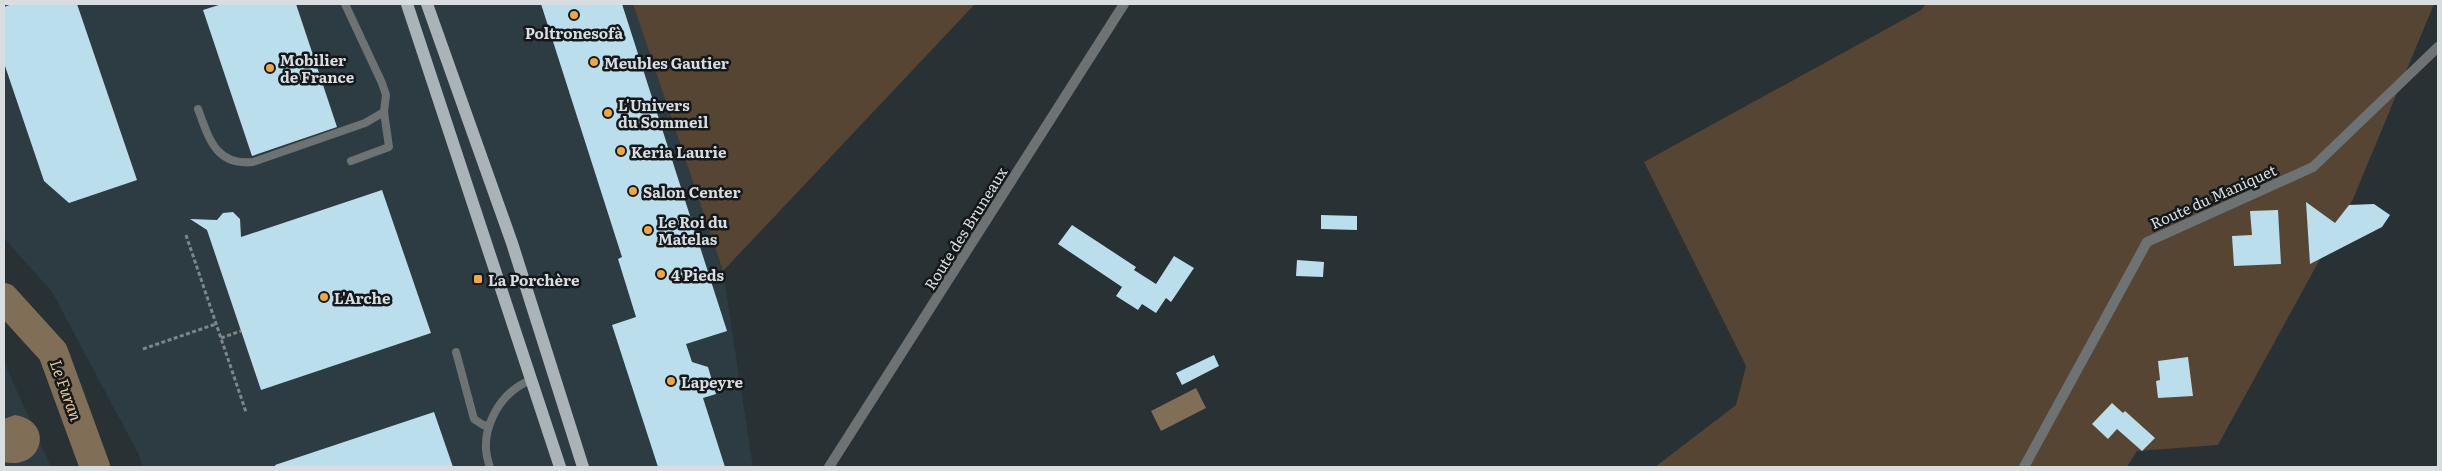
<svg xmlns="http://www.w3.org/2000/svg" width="2442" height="471" font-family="Literata,serif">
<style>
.built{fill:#2c3c42}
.green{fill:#564532}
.water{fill:#816e57}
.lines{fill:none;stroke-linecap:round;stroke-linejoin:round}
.river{stroke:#816e57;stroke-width:30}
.building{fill:#badeeb}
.path{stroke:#7e8688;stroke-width:3;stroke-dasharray:4 2.5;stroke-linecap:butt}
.service{stroke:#6d7273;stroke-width:8}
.minor{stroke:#6d7273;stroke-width:10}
.primary{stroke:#aab3b7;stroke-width:12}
.poi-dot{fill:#f1a63f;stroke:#14181a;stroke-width:2}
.labels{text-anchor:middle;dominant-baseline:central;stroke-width:5;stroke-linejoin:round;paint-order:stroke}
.poi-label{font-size:15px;font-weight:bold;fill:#d8dee0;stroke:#14181a;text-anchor:start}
.street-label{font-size:15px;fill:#d8dee0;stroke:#14181a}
.water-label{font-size:16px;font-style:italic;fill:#e9c498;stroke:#14181a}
</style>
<rect width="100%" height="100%" fill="#283134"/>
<!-- built -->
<g class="built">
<polygon points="4,4 633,4 723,271 753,467 143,467 139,455 52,292 4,238"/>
<polygon points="4,362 51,467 4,467"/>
</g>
<!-- green -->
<g class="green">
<polygon points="633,4 975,4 723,271"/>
<polygon points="1926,4 2434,4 2353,199 2218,445 2137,451 2127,467 1655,467 1736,405 1746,366 1644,162 1921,10"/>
</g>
<!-- water -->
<g class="water">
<polygon points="1196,388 1206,408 1161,431 1151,411"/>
<path d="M15,415c41,7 27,56 -11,47v-43z"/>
</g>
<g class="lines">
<!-- river -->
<polyline class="river" points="4,298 53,352 95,467"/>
</g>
<!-- building -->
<g class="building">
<polygon points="12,4 77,4 137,180 69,203 44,181 4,63 4,7"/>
<polygon points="222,4 296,4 337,127 252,156 203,10"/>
<polygon points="541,4 622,4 727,331 686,344 692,362 708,367 716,394 703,398 725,467 658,467 612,325 636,317 618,259 622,257"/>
<polygon points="382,190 431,333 261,390 207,230 190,219 217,220 223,213 233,212 240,219 241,237"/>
<polygon points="2306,202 2335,223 2349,205 2374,204 2390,215 2382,227 2310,264"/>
<polygon points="2278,210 2281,264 2234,266 2232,236 2252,235 2250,211"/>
<polygon points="1321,215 1357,216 1357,230 1321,229"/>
<polygon points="1072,225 1136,267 1134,270 1156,284 1174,256 1194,268 1171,302 1166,298 1156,313 1142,304 1138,310 1116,296 1122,287 1058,244"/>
<polygon points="1297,260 1324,262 1323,277 1296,276"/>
<polygon points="1214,355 1219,366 1182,385 1176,373"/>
<polygon points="2188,357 2193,396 2158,398 2156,381 2160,380 2158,361"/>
<polygon points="2112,403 2123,413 2125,411 2155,438 2142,451 2117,429 2108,439 2092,424"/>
<polygon points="434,412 453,467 276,467 275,465"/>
</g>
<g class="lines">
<!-- path -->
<g class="path">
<polyline points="186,235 246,412"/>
<polyline points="221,338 241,331"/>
<polyline points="143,349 216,324"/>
</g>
<!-- service -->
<g class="service">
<polyline points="345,4 382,83 386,95 384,112 389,147 351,161"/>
<path d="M198,109c11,30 18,57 55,53l112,-39 19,-11"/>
<polyline points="456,352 474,419 483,425 489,426"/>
<path d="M490,467c-13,-34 8,-74 41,-87"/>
</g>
<!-- minor -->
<g class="minor">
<polyline points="829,467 1124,4"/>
<polyline points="2024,467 2147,242 2313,167 2438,47"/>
</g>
<!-- primary -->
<g class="primary">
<polyline points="407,4 560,467"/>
<polyline points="427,4 512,243 583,467"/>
</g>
</g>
<!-- markers -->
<g class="poi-dot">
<circle cx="574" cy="15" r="5"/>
<circle cx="594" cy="62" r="5"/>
<circle cx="270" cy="68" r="5"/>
<circle cx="608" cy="113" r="5"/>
<circle cx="621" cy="151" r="5"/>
<circle cx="633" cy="191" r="5"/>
<circle cx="648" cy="230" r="5"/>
<circle cx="661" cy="274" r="5"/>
<rect x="473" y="274" width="10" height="10" rx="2.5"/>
<circle cx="324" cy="297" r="5"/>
<circle cx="671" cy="381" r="5"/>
</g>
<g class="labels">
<!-- poi labels -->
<g class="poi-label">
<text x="574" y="32" text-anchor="middle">Poltronesofà</text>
<text x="280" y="59">Mobilier<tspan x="280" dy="17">de France</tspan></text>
<text x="604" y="62">Meubles Gautier</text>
<text x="618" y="104">L'Univers<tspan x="618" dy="17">du Sommeil</tspan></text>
<text x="631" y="151">Keria Laurie</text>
<text x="643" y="191">Salon Center</text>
<text x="658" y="221">Le Roi du<tspan x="658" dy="17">Matelas</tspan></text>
<text x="671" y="274">4 Pieds</text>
<text x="488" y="279">La Porchère</text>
<text x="334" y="297">L'Arche</text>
<text x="681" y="381">Lapeyre</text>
</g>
<!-- street labels -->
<g class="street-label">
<text transform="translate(2213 196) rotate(-24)">Route du Maniquet</text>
<text transform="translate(965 228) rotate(-58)">Route des Bruneaux</text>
</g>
<!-- water labels -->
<g class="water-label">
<text transform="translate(67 390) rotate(70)">Le Furan</text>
</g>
</g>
<!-- border -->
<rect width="2442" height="471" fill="none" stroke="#d8dee0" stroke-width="10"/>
</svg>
